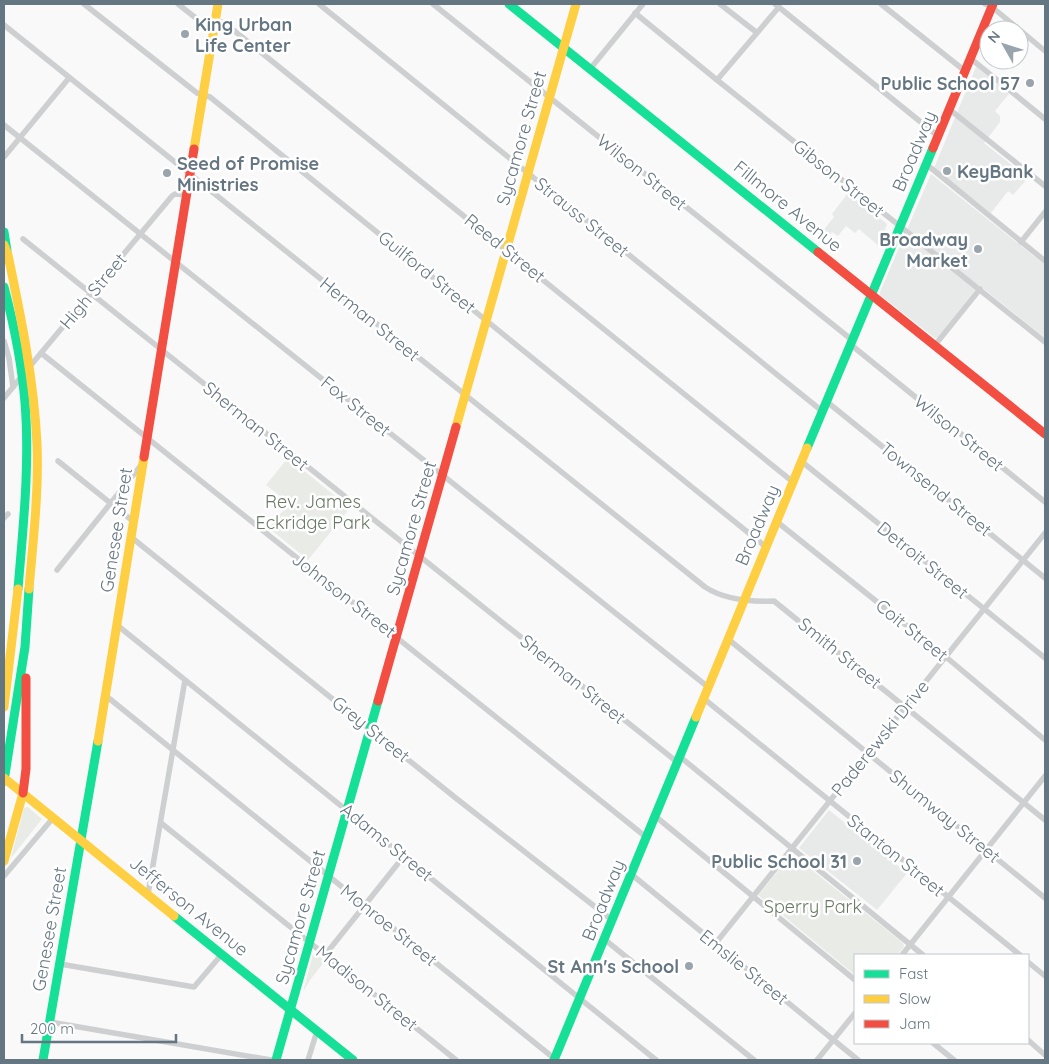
<svg xmlns="http://www.w3.org/2000/svg" width="1049" height="1064" font-family="Quicksand,sans-serif">
<style>
.built{fill:#e8e9e9}
.green{fill:#e8ebe6}
.lines{fill:none;stroke-linecap:round;stroke-linejoin:round}
.street{stroke:#cecfd0;stroke-width:5.5}
.fast{stroke:#16e098;stroke-width:9}
.slow{stroke:#ffcf43;stroke-width:9}
.jam{stroke:#f24e42;stroke-width:9}
.poi-dot{fill:#99a4ac;stroke:#fff;stroke-width:2}
.labels{text-anchor:middle;dominant-baseline:central;stroke-width:5;stroke-linejoin:round;paint-order:stroke}
.poi-label{font-size:18px;font-weight:bold;fill:#657683;stroke:#fff;text-anchor:end}
.street-label{font-size:18px;fill:#657683;stroke:#fff}
.park-label{font-size:18px;fill:#687a64;stroke:#fff}
</style>
<rect width="100%" height="100%" fill="#f9f9f9"/>
<!-- built -->
<g class="built">
<polygon points="976,67 1009,94 995,111 1000,116 1000,122 984,143 1028,178 1013,195 1008,191 991,213 934,168"/>
<polygon points="931,174 1045,265 1045,338 979,285 938,337 935,338 880,295 880,292"/>
<polygon points="848,193 887,224 879,246 859,229 855,233 846,226 838,236 832,232 824,242 818,237 834,217 832,214"/>
<polygon points="829,810 907,873 877,910 799,848"/>
</g>
<!-- green -->
<g class="green">
<polygon points="288,458 350,508 308,560 269,528 289,503 266,485"/>
<polygon points="28,807 42,819 11,858 24,808"/>
<polygon points="792,854 903,943 904,947 897,955 855,955 855,975 758,895"/>
<polygon points="313,954 316,954 325,961 310,980 303,992"/>
</g>
<g class="lines">
<!-- street -->
<g class="street">
<polyline points="84,4 197,93 210,97 766,547"/>
<polyline points="178,4 206,26 222,22 226,24 793,482"/>
<polyline points="319,4 822,411"/>
<polyline points="433,4 852,340"/>
<polyline points="720,4 756,32"/>
<polyline points="775,4 938,136"/>
<polyline points="881,4 965,71"/>
<polyline points="985,4 992,7 1045,51"/>
<polyline points="635,13 717,80 1045,342"/>
<path d="M4,25l701,562c20,13 46,15 69,14l271,219"/>
<polyline points="970,58 1045,119"/>
<polyline points="590,69 643,4"/>
<polyline points="717,80 779,7"/>
<polyline points="949,109 1045,186"/>
<polyline points="4,125 708,687"/>
<polyline points="4,157 69,78"/>
<polyline points="926,164 1045,261"/>
<polyline points="23,239 677,762"/>
<polyline points="1021,242 1045,212"/>
<polyline points="4,341 9,358 13,387"/>
<polyline points="850,344 1045,502"/>
<polyline points="935,345 980,289"/>
<polyline points="41,353 646,837"/>
<polyline points="31,365 172,196 175,194 187,195"/>
<polyline points="4,398 22,376"/>
<polyline points="826,401 1045,578"/>
<polyline points="58,461 134,522"/>
<polyline points="801,461 1045,658"/>
<polyline points="4,518 8,514"/>
<polyline points="776,521 946,657 1045,740"/>
<polyline points="131,537 457,799 612,920"/>
<polyline points="57,570 142,464"/>
<polyline points="117,625 656,1060"/>
<polyline points="728,639 1045,898"/>
<polyline points="105,695 556,1060"/>
<polyline points="703,698 1020,955"/>
<polyline points="679,756 923,955"/>
<polyline points="655,816 855,980"/>
<polyline points="161,823 456,1060"/>
<polyline points="631,874 858,1060"/>
<polyline points="4,876 53,818"/>
<polyline points="148,894 185,680"/>
<polyline points="604,939 754,1060"/>
<polyline points="715,944 1045,533"/>
<polyline points="325,955 404,856"/>
<polyline points="902,955 1045,776"/>
<polyline points="1028,962 1045,976"/>
<polyline points="60,964 194,987 222,954"/>
<polyline points="50,1022 271,1060"/>
<polyline points="1028,1040 1045,1055"/>
<polyline points="933,1043 954,1060"/>
<polyline points="308,1060 317,1031"/>
<polyline points="817,1060 855,1013"/>
</g>
<!-- fast -->
<g class="fast">
<polyline points="509,4 818,252"/>
<polyline points="4,232 7,251"/>
<path d="M4,287c10,38 18,77 21,116 5,61 -2,125 -7,186"/>
<polyline points="807,448 933,148"/>
<polyline points="4,781 25,647 29,589"/>
<polyline points="174,916 353,1060"/>
<polyline points="43,1060 98,741"/>
<polyline points="276,1060 378,701"/>
<polyline points="554,1060 696,717"/>
</g>
<!-- slow -->
<g class="slow">
<polyline points="194,149 218,4"/>
<path d="M4,245l4,10c13,62 26,125 29,189 2,48 -4,97 -8,145"/>
<polyline points="456,427 576,4"/>
<polyline points="4,707 18,589"/>
<polyline points="696,717 807,448"/>
<polyline points="98,741 144,457"/>
<polyline points="4,778 174,916"/>
<polyline points="4,861 23,793"/>
</g>
<!-- jam -->
<g class="jam">
<polyline points="933,148 993,4"/>
<polyline points="818,252 1045,434"/>
<polyline points="144,457 194,149"/>
<polyline points="378,701 456,427"/>
<polyline points="23,793 26,769 26,678"/>
</g>
</g>
<!-- markers -->
<g class="poi-dot">
<circle cx="185" cy="34" r="5"/>
<circle cx="1030" cy="83" r="5"/>
<circle cx="947" cy="171" r="5"/>
<circle cx="167" cy="173" r="5"/>
<circle cx="978" cy="249" r="5"/>
<circle cx="857" cy="861" r="5"/>
<circle cx="689" cy="966" r="5"/>
</g>
<g class="labels">
<!-- poi labels -->
<g class="poi-label">
<text x="195" y="24" text-anchor="start">King Urban<tspan x="195" dy="21">Life Center</tspan></text>
<text x="1020" y="83">Public School 57</text>
<text x="177" y="163" text-anchor="start">Seed of Promise<tspan x="177" dy="21">Ministries</tspan></text>
<text x="957" y="171" text-anchor="start">KeyBank</text>
<text x="968" y="239">Broadway<tspan x="968" dy="21">Market</tspan></text>
<text x="847" y="861">Public School 31</text>
<text x="679" y="966">St Ann's School</text>
</g>
<!-- street labels -->
<g class="street-label">
<text transform="translate(521 138) rotate(-74)">Sycamore Street</text>
<text transform="translate(914 151) rotate(-67)">Broadway</text>
<text transform="translate(642 172) rotate(39)">Wilson Street</text>
<text transform="translate(839 178) rotate(39)">Gibson Street</text>
<text transform="translate(788 206) rotate(39)">Fillmore Avenue</text>
<text transform="translate(582 217) rotate(39)">Strauss Street</text>
<text transform="translate(505 248) rotate(39)">Reed Street</text>
<text transform="translate(427 272) rotate(39)">Guilford Street</text>
<text transform="translate(93 291) rotate(-50)">High Street</text>
<text transform="translate(370 319) rotate(39)">Herman Street</text>
<text transform="translate(356 406) rotate(39)">Fox Street</text>
<text transform="translate(256 426) rotate(39)">Sherman Street</text>
<text transform="translate(959 433) rotate(39)">Wilson Street</text>
<text transform="translate(936 489) rotate(39)">Townsend Street</text>
<text transform="translate(757 525) rotate(-67)">Broadway</text>
<text transform="translate(411 528) rotate(-74)">Sycamore Street</text>
<text transform="translate(116 530) rotate(-81)">Genesee Street</text>
<text transform="translate(923 560) rotate(39)">Detroit Street</text>
<text transform="translate(344 595) rotate(38)">Johnson Street</text>
<text transform="translate(912 630) rotate(39)">Coit Street</text>
<text transform="translate(840 653) rotate(39)">Smith Street</text>
<text transform="translate(573 679) rotate(39)">Sherman Street</text>
<text transform="translate(371 729) rotate(39)">Grey Street</text>
<text transform="translate(880 738) rotate(-51)">Paderewski Drive</text>
<text transform="translate(945 816) rotate(39)">Shumway Street</text>
<text transform="translate(387 842) rotate(39)">Adams Street</text>
<text transform="translate(896 855) rotate(39)">Stanton Street</text>
<text transform="translate(603 900) rotate(-68)">Broadway</text>
<text transform="translate(189 906) rotate(39)">Jefferson Avenue</text>
<text transform="translate(300 917) rotate(-74)">Sycamore Street</text>
<text transform="translate(389 925) rotate(39)">Monroe Street</text>
<text transform="translate(49 929) rotate(-80)">Genesee Street</text>
<text transform="translate(744 967) rotate(39)">Emslie Street</text>
<text transform="translate(367 988) rotate(39)">Madison Street</text>
</g>
<!-- park labels -->
<g class="park-label">
<text x="313" y="501">Rev. James<tspan x="313" dy="21">Eckridge Park</tspan></text>
<text x="813" y="906">Sperry Park</text>
</g>
</g>
<!-- border -->
<rect width="1049" height="1064" fill="none" stroke="#657683" stroke-width="10"/>
<!-- legend -->
<rect x="854" y="954" width="175" height="90" fill="#ffffff" stroke="#c1c8cd"/>
<rect x="864" y="970" width="25" height="8" fill="#16e098" stroke="#c1c8cd"/>
<text x="899" y="979" font-size="15" fill="#657683">Fast</text>
<rect x="864" y="995" width="25" height="8" fill="#ffcf43" stroke="#c1c8cd"/>
<text x="899" y="1004" font-size="15" fill="#657683">Slow</text>
<rect x="864" y="1020" width="25" height="8" fill="#f24e42" stroke="#c1c8cd"/>
<text x="899" y="1029" font-size="15" fill="#657683">Jam</text>
<!-- north arrow -->
<g transform="translate(1004 45) rotate(309)"><circle r="24" fill="#ffffff" stroke="#c1c8cd"/>
<path d="M0-4L9 19L0 12L-9 19Z" fill="#99a4ac"/>
<text y="-8" font-size="14" font-weight="bold" text-anchor="middle" fill="#657683">N</text>
</g>
<!-- scale -->
<path d="M22 1034v8h154v-8" fill="none" stroke="#657683" stroke-width="2.5"/>
<text x="30" y="1034" font-size="15" fill="#657683" stroke="#ffffff" stroke-width="4" paint-order="stroke">200 m</text>
</svg>
